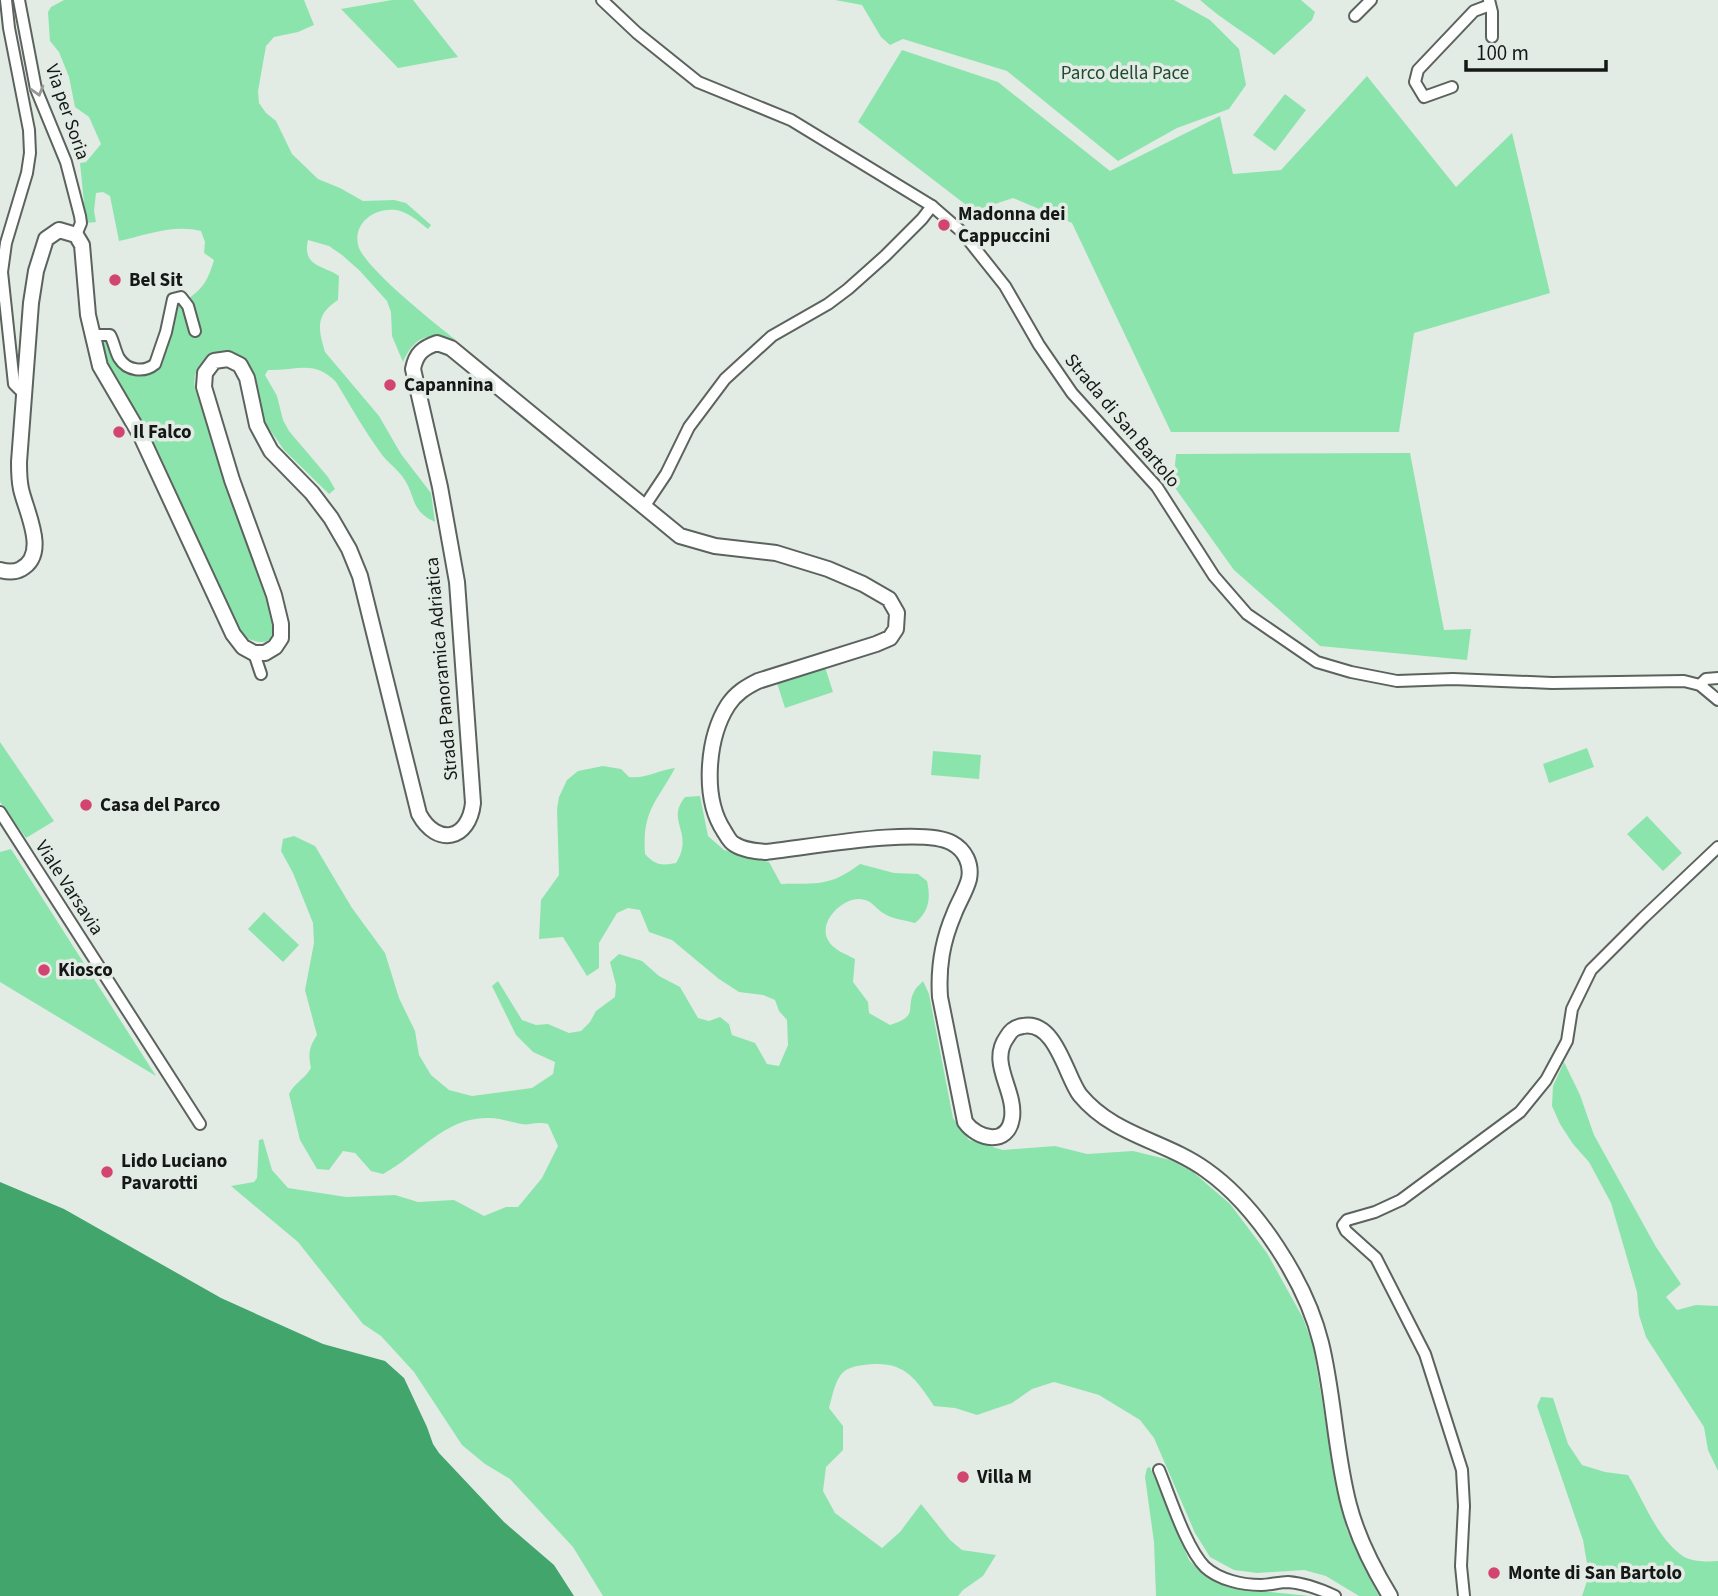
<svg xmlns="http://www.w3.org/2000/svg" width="1718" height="1596" font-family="'Source Sans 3',sans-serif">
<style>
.green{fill:#8ce4ad}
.water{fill:#41a56c}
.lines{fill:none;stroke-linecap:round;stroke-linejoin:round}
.street-casing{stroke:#5c635e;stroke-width:14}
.secondary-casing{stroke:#5c635e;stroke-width:18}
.street{stroke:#fff;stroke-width:10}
.secondary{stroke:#fff;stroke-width:14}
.oneway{stroke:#969796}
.poi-dot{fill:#d24571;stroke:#e3ebe5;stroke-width:2.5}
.labels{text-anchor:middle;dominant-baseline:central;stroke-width:7;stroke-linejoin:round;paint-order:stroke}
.park-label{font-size:19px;fill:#224a32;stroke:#e3ebe5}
.street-label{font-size:19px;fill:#151816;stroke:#e3ebe5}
.poi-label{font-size:19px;font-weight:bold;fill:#151816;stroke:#e3ebe5;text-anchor:start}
</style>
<rect width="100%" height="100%" fill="#e3ebe5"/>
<!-- green -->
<g class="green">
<path d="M64,0h240l10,25 -16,7 -24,5 -8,9 -8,45 1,12 7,10 10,8 16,33 26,25 22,9 23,13 31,-1 12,3 25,22 -3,4c-10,-8 -20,-17 -32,-19 -23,-3 -45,15 -37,38 9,22 76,76 97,92 -27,-7 -41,-5 -53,22l-11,-26 -1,-24 -4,-11 -27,-30 -18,-16 -13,-9 -21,-6c-6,27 15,25 31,36l-1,24c-23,15 -20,28 -13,52l54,64 22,38 30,39 4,29c-26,-12 -18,-26 -33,-46 -7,-9 -16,-15 -22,-24 -16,-22 -30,-47 -44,-70 -22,-23 -40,-11 -68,-12l-3,5 12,21 6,24 6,11 39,46 7,12 -6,5 -45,-44 -21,-30 -4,-20 -31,-48h-12c-16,9 -24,18 -21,37l76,216c2,7 6,17 5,24 -2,19 -24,13 -34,7l-139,-272 -7,-26 10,2 12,23 22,11 16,-4 12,-30 6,-30c23,-19 31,-19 40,-50l-10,-7 1,-11 -4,-11c-28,-7 -55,4 -82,10l-9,-45 -7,-4 -7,1 -2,18 2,11 -10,1 -6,-60 6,-1 15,-18 -12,-27 -14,-10 -6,-30 -10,-25 -9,-11 -2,-29 3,-5z"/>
<polygon points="392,0 413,0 458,57 398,68 341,9"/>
<polygon points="835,0 1174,0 1210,20 1239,49 1246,85 1229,109 1177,128 1118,161 1007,71 903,39 890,45 881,37 862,5"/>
<path d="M1200,0h101l14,12 -3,8 -38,35c-24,-20 -51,-34 -74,-55z"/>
<polygon points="902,50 998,82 1110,171 1220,116 1233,174 1281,170 1367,76 1456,187 1512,133 1550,293 1414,333 1399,432 1171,432 1072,223 1013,198 974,211 858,122"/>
<polygon points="1285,94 1306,110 1275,151 1253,135"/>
<polygon points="1410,453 1444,630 1471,629 1467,660 1320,646 1234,570 1173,485 1176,454"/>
<polygon points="825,667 833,692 785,708 777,683"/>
<polygon points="0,742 54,821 26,838 0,802"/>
<polygon points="1587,748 1594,767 1549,783 1543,764"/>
<polygon points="933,751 981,755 979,779 931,775"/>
<path d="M603,766l18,3 8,8c18,2 29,-7 46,-9 -18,34 -33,42 -30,86 10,11 17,12 31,9 19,-31 -11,-41 9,-66l15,-1 8,40 16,14 45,12 12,22c37,-1 48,3 79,-20l34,9 24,1 9,7c4,17 2,31 -12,42 -11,-3 -23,-4 -32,-10 -9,-6 -11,-13 -23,-14 -18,-1 -42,23 -32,41 5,10 18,14 27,19l-2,23 15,20 1,11 21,12c31,-10 14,-16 25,-35 2,-4 6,-6 8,-9l6,13 24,124 16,22 34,10 52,-4 32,8 46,-3 37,9 23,12 37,32 37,49 36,65 10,28 24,144 10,40 32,66h-20l-33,-20 -22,-6 -47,3 -23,-3 -24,-13 -15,-24 -41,-95 -14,-18 -41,-25 -45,-13 -22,7 -20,14 -35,12 -22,-7 -21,-2c-20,-30 -31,-46 -70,-41 -9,1 -19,3 -24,11 -6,9 -8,21 -11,32l14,18v24l-17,17 -3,24 12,22 47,35 18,-16 21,-28 29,36 12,10 34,5 -13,21 -20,14 -5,6h-355l-30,-49 -63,-68 -25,-15 -23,-19 -48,-73 -33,-36 -18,-12 -65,-82 -67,-56 23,-4 3,-4 2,-38 4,-1 9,31 16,18 58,9 49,-2 23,7 36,-2 30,16 22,-9h12l24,-29 16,-32 -10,-22c-14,-3 -18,2 -27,0 -11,-2 -21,-6 -33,-6 -43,-1 -70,37 -105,56l-12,-3 -16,-18 -12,-2 -14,19 -12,-1 -17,-29 -11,-46c6,-12 15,-14 22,-26 -3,-14 -2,-21 6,-33l-12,-45 9,-47 -1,-20 -20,-50 -12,-22 2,-12 11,-3 21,10 37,62 33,45 14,45 16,33 4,24 12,20 18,15 23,6 60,-8 21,-14 2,-12 -22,-10 -17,-17 -24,-49 6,-5 24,39 14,5 12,-1 21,9 12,-2 9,-9 6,-11 19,-14 1,-12 -6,-23 9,-8 23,7 17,15 21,11 18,31 11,3 11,-4 9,7 3,11 23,8 12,21 12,2 9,-21 -1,-25 -8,-9 -4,-11 -12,-5 -24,-3 -20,-13 -47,-39 -23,-8 -9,-22 -12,-2 -11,5 -18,30v25l-12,8 -24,-39 -24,2 2,-39 18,-25 -2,-66 2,-12 8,-17 11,-9z"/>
<polygon points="1647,816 1682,853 1663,871 1627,834"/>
<polygon points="11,849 156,1076 0,982 0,852"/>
<polygon points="264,912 299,945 283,962 248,929"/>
<polygon points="1564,1062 1580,1095 1594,1135 1656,1247 1681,1284 1666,1297 1677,1310 1696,1305 1718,1306 1718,1471 1708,1450 1704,1427 1646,1337 1639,1315 1637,1292 1611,1203 1589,1162 1573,1144 1560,1124 1552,1106 1553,1086"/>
<path d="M1541,1397l12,1 15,46 14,21 23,7 23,3c16,26 27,59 52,79 9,8 27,8 38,7v35h-136l7,-21 -6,-35 -46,-134z"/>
<polygon points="1150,1467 1189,1560 1206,1577 1229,1586 1248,1590 1311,1596 1156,1596 1154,1542 1145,1477 1147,1468"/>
</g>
<!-- water -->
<polygon class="water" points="0,1182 64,1209 221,1298 323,1344 385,1361 404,1378 427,1427 433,1444 439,1453 504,1522 554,1565 574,1596 0,1596"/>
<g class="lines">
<!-- street casing -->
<g class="street-casing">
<g id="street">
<polyline points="6,0 9,28 29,130 30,153 27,173 6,243 2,272 14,384 25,395"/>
<polyline points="19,0 36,89 66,162 80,216 81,223 76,235"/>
<polyline points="602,0 637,33 698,82 791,120 932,206 962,232 1005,286 1039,345 1072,393 1157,487 1214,576 1247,614 1317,662 1351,672 1397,681 1453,679 1552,683 1684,681 1700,685 1718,700"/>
<polyline points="1489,0 1492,12 1492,37"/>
<polyline points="1355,16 1371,0"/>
<polyline points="1452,87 1424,97 1415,82 1418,70 1474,11 1490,5"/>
<path d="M91,335h19c4,7 5,16 9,23 8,13 25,15 36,6l11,-32 7,-33 8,-2 7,9 7,25"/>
<polyline points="644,507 666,474 689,427 725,379 772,336 828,304 848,289 885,256 922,219 932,206"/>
<polyline points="254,653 261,674"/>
<polyline points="1700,685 1706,679 1718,678"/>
<polyline points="0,812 200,1124"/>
<path d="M1159,1470c11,26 27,78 46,97 14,13 38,18 56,18 9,0 18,-3 27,-3 16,1 32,7 47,14"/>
<polyline points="1464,1596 1461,1566 1464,1506 1462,1470 1425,1354 1376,1258 1346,1231 1343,1225 1347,1220 1375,1212 1401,1200 1520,1112 1546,1080 1567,1041 1572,1009 1591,970 1643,918 1718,847"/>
</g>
</g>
<!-- secondary casing -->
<g class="secondary-casing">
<path id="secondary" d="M0,570c7,2 14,3 21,-1 28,-15 5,-57 0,-80 -2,-9 -2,-18 -2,-27l12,-159 5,-32 10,-32 13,-9 17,5 6,10 6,70 12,51 41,70 92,198 10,13 11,6h11l10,-6 6,-9v-14l-7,-29 -42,-115 -28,-93 1,-14 9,-12 14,-2 12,6 7,13 10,47 14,26 41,42 19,25 18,31 11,27 59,238c18,33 50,26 54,-11l-16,-221 -17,-95 -27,-118c3,-16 10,-21 24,-26l14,5 229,188 35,10 61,7 52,16 35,15 26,15 8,14 -1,16 -6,9 -14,6 -118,37c-12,6 -22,12 -30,24 -21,33 -26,93 -4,126 3,5 6,11 10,13 9,6 21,7 32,8 39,-4 156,-26 186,-9 13,7 20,21 17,36 -3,12 -11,24 -15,35 -12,28 -16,53 -14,83l25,125c13,18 43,24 47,-4 4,-28 -24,-55 -5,-81 4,-7 8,-10 16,-11 33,-6 43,51 57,69 34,41 84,45 126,75 51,36 100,112 115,173 13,53 14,109 28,162 8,31 24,63 41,91"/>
</g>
<!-- street -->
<use href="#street" class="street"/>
<!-- secondary -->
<use href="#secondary" class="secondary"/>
</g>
<!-- one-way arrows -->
<defs><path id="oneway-chevron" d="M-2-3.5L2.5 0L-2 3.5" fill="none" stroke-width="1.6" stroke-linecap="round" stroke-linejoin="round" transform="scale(1.75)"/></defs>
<use class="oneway" href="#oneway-chevron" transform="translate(38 91) rotate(74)"/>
<!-- markers -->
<g class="poi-dot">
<circle cx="944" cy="225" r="7"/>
<circle cx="115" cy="280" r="7"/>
<circle cx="390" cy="385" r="7"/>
<circle cx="119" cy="432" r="7"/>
<circle cx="86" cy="805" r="7"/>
<circle cx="44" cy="970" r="7"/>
<circle cx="107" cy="1172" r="7"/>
<circle cx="963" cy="1477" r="7"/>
<circle cx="1494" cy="1573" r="7"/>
</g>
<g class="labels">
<!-- park labels -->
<g class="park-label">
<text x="1125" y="73">Parco della Pace</text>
</g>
<!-- street labels -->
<g class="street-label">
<text transform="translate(67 112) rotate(71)">Via per Soria</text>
<text transform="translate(1122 421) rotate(50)">Strada di San Bartolo</text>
<text transform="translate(442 669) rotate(-95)">Strada Panoramica Adriatica</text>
<text transform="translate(69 888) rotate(57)">Viale Varsavia</text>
</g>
<!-- poi labels -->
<g class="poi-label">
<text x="958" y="214">Madonna dei<tspan x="958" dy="22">Cappuccini</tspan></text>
<text x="129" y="280">Bel Sit</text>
<text x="404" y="385">Capannina</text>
<text x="133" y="432">Il Falco</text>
<text x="100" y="805">Casa del Parco</text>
<text x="58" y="970">Kiosco</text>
<text x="121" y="1161">Lido Luciano<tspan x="121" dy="22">Pavarotti</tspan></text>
<text x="977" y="1477">Villa M</text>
<text x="1508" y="1573">Monte di San Bartolo</text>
</g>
</g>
<!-- scale -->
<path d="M1466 60v10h140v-10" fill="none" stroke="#151816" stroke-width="3.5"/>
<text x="1476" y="60" font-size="21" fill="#151816" stroke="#e3ebe5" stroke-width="5" paint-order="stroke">100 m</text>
</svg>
